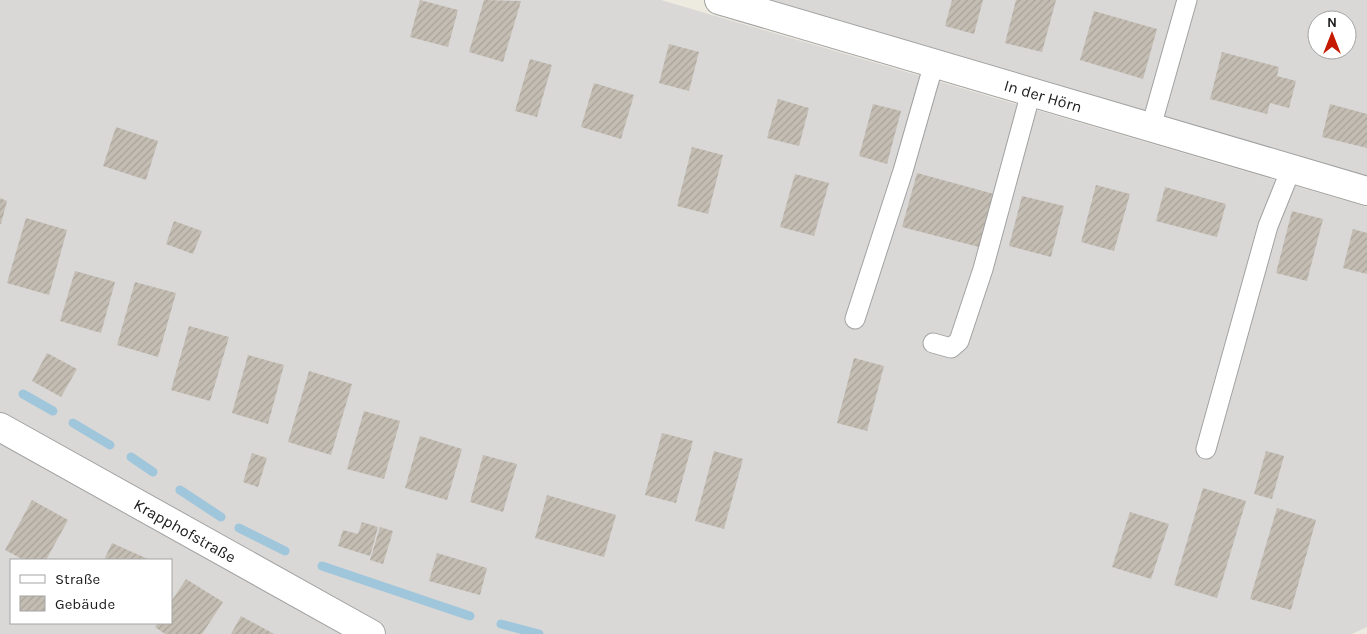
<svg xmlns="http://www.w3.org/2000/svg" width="1367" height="634" font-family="Karla,sans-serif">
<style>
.residential{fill:#d9d8d7;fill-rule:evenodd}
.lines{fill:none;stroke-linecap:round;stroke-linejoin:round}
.stream{stroke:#9fc6db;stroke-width:9}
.building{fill:url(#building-hatch)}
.lane-casing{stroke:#a2a2a2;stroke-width:21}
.street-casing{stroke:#a2a2a2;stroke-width:30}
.lane{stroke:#fff;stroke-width:19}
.street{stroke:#fff;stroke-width:28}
.labels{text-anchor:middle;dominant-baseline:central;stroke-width:5;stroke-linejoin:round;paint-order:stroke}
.street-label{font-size:16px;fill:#1b1b1b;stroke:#fff}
</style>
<defs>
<pattern id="building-hatch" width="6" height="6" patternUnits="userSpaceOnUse" patternTransform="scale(1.25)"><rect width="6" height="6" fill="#c4bdb3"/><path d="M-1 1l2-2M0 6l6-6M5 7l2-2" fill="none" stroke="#a8a299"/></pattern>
</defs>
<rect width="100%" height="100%" fill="#edeadf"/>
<!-- residential -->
<g class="residential">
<path d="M0,0h661l706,207v420l-15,7h-1352zM11,560h160v63h-160z"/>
<path d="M771,0h596v176zM1317,20h30v30h-30z"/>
</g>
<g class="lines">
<!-- stream -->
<g class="stream">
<polyline points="23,394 53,411"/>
<polyline points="73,423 110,445"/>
<polyline points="131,457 153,472"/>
<polyline points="180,490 221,517"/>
<polyline points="239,528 285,551"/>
<polyline points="322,566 470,616"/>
<polyline points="501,624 539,634"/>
</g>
</g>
<!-- building -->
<g class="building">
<polygon points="420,0 458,10 448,47 410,37"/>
<polygon points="484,0 521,1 503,62 469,52"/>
<polygon points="952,0 983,0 974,34 945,26"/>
<polygon points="1016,0 1056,0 1042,52 1005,43"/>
<polygon points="1094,11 1157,29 1143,79 1080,60"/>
<polygon points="669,44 699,52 689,91 659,83"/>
<polygon points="1222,52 1279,67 1277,76 1296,81 1289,108 1270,103 1267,114 1210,99"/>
<polygon points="530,59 552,65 537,117 515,111"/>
<polygon points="594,83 634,95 621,139 581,127"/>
<polygon points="778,99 809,108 799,146 767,138"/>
<polygon points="873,104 901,111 887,164 859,156"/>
<polygon points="1330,104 1367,114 1367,148 1322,137"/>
<polygon points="116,127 158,141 146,180 103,166"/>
<polygon points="692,147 723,155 708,214 677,206"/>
<polygon points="917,173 994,194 979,247 902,227"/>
<polygon points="795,174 829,183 814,236 780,227"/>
<polygon points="1096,185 1130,194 1114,251 1081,242"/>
<polygon points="1165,187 1226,204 1217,237 1156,221"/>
<polygon points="1022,196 1064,206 1051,257 1009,246"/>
<polygon points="0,198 7,201 1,224 0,224"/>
<polygon points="1292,211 1323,219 1307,281 1276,273"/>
<polygon points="26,218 67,230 49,295 7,283"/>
<polygon points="174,221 202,231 193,254 166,244"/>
<polygon points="1353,229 1367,233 1367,274 1343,268"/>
<polygon points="75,271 115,282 101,333 60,321"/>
<polygon points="135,282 176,293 158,357 117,345"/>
<polygon points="189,326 229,337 210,401 171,390"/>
<polygon points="47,353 77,369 61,397 32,381"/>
<polygon points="248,355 284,365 268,424 232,413"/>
<polygon points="854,358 884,366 867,431 837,423"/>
<polygon points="309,371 352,384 331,455 288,442"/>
<polygon points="364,411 400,421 384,479 347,469"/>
<polygon points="662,433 693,441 676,503 645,495"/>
<polygon points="420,436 462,449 447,500 405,488"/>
<polygon points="714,451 743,459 724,529 695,521"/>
<polygon points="1266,451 1284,456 1272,499 1254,494"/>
<polygon points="252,453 267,458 258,487 243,482"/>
<polygon points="483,455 517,464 503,512 470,502"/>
<polygon points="1203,488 1246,501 1217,598 1174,585"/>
<polygon points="547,495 616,515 604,557 535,538"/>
<polygon points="32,500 68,520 46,560 24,560 5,550"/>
<polygon points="1277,508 1316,520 1291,610 1250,599"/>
<polygon points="1130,512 1169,524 1151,579 1112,567"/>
<polygon points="362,522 378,527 370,556 338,546 343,530 358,534"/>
<polygon points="380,527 393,531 383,564 370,560"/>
<polygon points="112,543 150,560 104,560"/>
<polygon points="437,553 487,568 480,595 429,581"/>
<polygon points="186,579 223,602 202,634 165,634 155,627 158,623 171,623 171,602"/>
<polygon points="241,616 274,634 231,634"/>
</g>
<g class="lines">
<!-- lane casing -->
<g class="lane-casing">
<g id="lane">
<polyline points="1151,127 1187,0"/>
<polyline points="855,319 903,171 934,63"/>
<polyline points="933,343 951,348 959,341 983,269 1031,92"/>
<polyline points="1206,449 1268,226 1291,169"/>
</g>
</g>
<!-- street casing -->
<g class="street-casing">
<g id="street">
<path id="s1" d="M719,0l648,191"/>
<path id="s2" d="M0,427l371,207"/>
</g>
</g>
<!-- lane -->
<use href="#lane" class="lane"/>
<!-- street -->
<use href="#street" class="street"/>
</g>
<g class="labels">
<!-- street labels -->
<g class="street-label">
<text stroke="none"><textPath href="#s1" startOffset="338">In der Hörn</textPath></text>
<text stroke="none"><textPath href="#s2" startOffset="212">Krapphofstraße</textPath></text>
</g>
</g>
<!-- legend -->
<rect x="10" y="559" width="162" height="65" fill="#ffffff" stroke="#a4a4a4"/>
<rect x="20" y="575" width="25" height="8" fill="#ffffff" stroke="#a4a4a4"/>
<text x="55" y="584" font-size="15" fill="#1b1b1b">Straße</text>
<rect x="20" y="596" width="25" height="15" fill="url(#building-hatch)" stroke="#a4a4a4"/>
<text x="55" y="609" font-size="15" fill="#1b1b1b">Gebäude</text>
<!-- north arrow -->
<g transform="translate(1332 35)"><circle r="24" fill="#ffffff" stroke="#a4a4a4"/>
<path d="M0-4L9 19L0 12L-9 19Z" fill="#c51900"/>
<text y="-8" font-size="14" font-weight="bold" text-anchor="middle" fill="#1b1b1b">N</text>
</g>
</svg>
